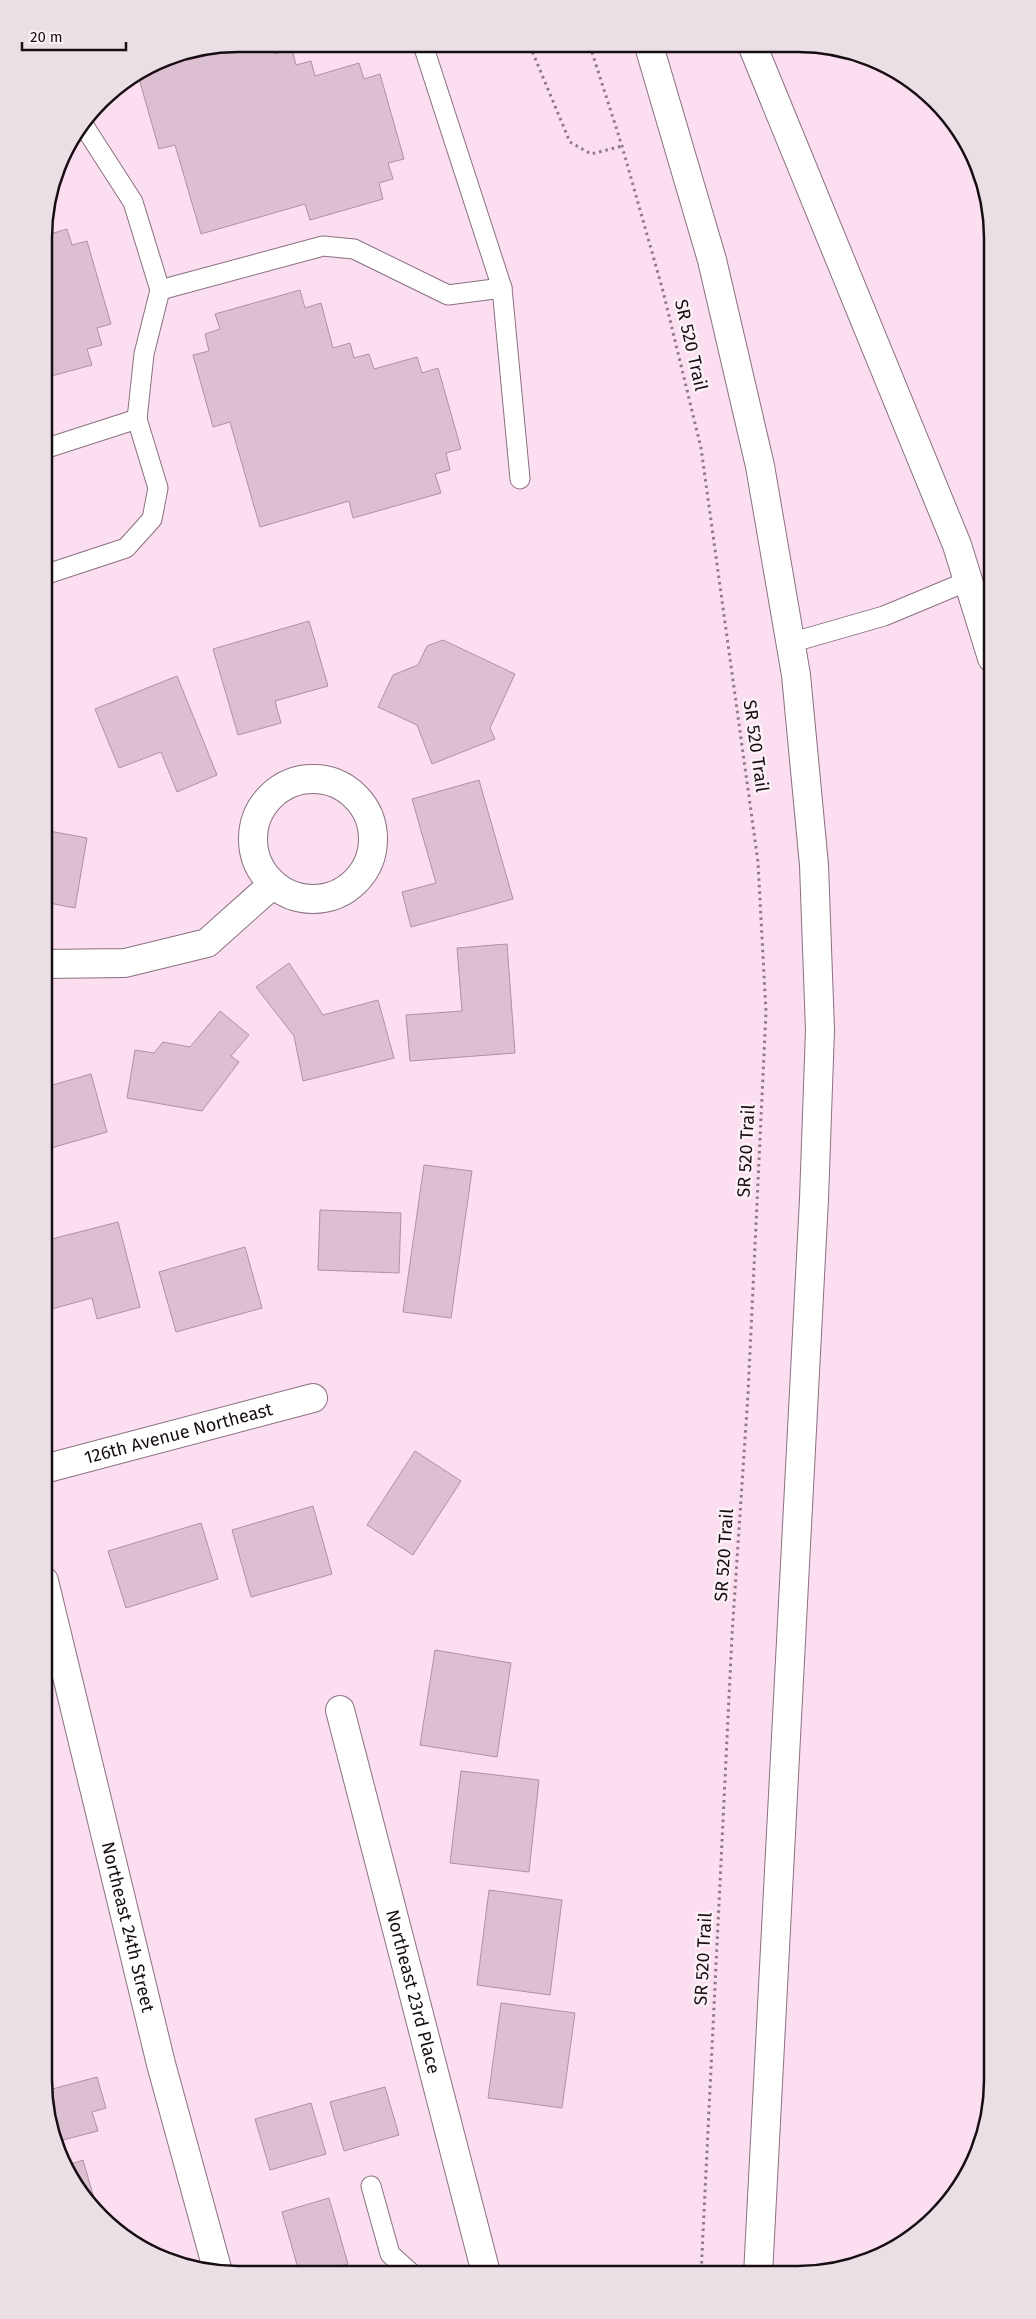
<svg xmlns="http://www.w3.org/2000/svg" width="1036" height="2319" font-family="'Fira Sans',sans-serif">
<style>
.building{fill:#dcc0d1;stroke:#ad92a2}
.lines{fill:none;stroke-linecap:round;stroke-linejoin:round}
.service-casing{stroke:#8a7180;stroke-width:21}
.minor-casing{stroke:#8a7180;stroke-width:30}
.tertiary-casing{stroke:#8a7180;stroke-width:30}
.motorway-casing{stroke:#8a7180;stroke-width:30}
.path{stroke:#8e7b86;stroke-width:3;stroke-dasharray:2.5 4;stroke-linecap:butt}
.service{stroke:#fff;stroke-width:19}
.minor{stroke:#fff;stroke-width:28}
.tertiary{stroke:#fff;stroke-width:28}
.motorway{stroke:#fff;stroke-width:28}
.labels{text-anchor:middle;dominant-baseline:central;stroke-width:5;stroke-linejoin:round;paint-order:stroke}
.street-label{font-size:18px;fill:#170e13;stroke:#fcf1f7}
.rim{fill:none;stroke:#170e13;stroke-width:2.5}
</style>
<rect width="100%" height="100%" fill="#fbdeef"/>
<!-- building -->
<g class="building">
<polygon points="239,44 272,44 275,54 292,49 296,65 311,61 315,76 359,63 364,79 380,74 404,159 388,163 393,179 379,183 383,199 310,220 305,204 201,234 175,145 159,149 138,75 164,58"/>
<polygon points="67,229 72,245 87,241 111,324 97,328 102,345 87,349 92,365 44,378 44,236"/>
<polygon points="300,290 305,308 321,303 333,348 350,343 354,358 369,354 374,369 417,357 422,373 438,368 461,449 446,453 450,470 435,474 441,493 353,518 349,501 260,527 230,422 213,427 193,355 209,351 205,334 220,329 215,314"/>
<polygon points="309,621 328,686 275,701 281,723 238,735 213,649"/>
<polygon points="443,640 515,674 490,728 495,739 432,764 417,725 378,707 393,675 418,665 427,646"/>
<polygon points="177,676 217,775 177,792 161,752 119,768 95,709"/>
<polygon points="479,780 513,899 411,927 402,892 436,883 412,799"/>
<polygon points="44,830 87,838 75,908 44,902"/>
<polygon points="507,944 515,1053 410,1061 406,1015 462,1011 457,948"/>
<polygon points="289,963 323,1015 378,1000 394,1058 303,1081 294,1036 256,987"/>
<polygon points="220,1011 249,1035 231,1056 239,1062 202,1111 127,1098 135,1050 154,1053 163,1042 190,1047"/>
<polygon points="44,1070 49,1086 91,1074 107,1132 44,1150"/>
<polygon points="424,1165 472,1171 451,1318 403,1312"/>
<polygon points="320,1210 401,1213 399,1273 318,1270"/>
<polygon points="118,1222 140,1307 97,1319 92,1298 44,1311 44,1241"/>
<polygon points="245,1247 262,1308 176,1332 159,1272"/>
<polygon points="415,1451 461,1481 413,1555 367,1525"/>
<polygon points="313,1506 332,1574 251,1597 232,1530"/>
<polygon points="201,1523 218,1579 126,1608 108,1551"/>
<polygon points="435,1650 511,1663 497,1757 420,1745"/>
<polygon points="461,1771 539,1780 529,1872 450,1863"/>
<polygon points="489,1890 562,1900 550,1995 477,1985"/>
<polygon points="501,2003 575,2013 562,2108 488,2098"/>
<polygon points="97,2077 106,2108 92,2112 98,2131 55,2142 50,2131 45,2091"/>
<polygon points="385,2087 399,2135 344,2151 330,2102"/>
<polygon points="311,2103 326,2154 270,2170 255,2119"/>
<polygon points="83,2160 98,2212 70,2178 65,2166"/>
<polygon points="329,2198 348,2264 321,2272 299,2272 282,2212"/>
</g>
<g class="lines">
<!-- service casing -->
<g class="service-casing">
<g id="service">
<polyline points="423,45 502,288 520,479"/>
<polyline points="84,126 133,202 160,290 144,354 137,419"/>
<polyline points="160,290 323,246 354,249 448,295 502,288"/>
<polyline points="44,575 126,548 152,519 158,488 137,419 44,449"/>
<polyline points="790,643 884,616 968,581"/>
<polyline points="371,2186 390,2254 411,2273"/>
</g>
</g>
<!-- minor casing -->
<g class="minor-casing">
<g id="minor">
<circle cx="313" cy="839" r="60"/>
<polyline points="44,964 125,963 207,943 273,884"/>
<path id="s1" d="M44,1469l269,-71"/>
<path id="s2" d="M340,1710l146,563"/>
</g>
</g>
<!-- tertiary casing -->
<g class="tertiary-casing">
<g id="tertiary">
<path id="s3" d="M44,1581l117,483 57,208"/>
</g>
</g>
<!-- motorway casing -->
<g class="motorway-casing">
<g id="motorway">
<polyline points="649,46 712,260 760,466 796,675 814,865 820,1030 814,1199 758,2275"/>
<polyline points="753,47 957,545 992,658"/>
</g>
</g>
<!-- path -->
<g class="path">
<polyline points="530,46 570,142 591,154 622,146"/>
<polyline points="590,46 622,146 663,291 701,448 758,862 766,1012 748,1394 732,1635 701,2275"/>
</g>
<!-- service -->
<use href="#service" class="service"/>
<!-- minor -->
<use href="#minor" class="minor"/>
<!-- tertiary -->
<use href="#tertiary" class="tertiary"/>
<!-- motorway -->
<use href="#motorway" class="motorway"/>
</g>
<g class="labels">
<!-- street labels -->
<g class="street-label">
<text transform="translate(691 345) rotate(77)">SR 520 Trail</text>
<text transform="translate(756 746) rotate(82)">SR 520 Trail</text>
<text transform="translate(746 1151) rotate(-87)">SR 520 Trail</text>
<text stroke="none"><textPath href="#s1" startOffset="139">126th Avenue Northeast</textPath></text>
<text transform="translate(724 1555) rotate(-86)">SR 520 Trail</text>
<text stroke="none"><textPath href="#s3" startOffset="356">Northeast 24th Street</textPath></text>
<text transform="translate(703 1959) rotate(-87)">SR 520 Trail</text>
<text stroke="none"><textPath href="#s2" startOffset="291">Northeast 23rd Place</textPath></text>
</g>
</g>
<!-- crop -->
<path d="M0 0H1036V2319H0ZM238 52H798A186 186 0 0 1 984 238V2080A186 186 0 0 1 798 2266H238A186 186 0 0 1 52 2080V238A186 186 0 0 1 238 52Z" fill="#eadfe5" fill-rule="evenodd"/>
<path class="rim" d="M238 52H798A186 186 0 0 1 984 238V2080A186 186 0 0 1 798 2266H238A186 186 0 0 1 52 2080V238A186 186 0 0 1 238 52Z"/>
<!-- scale -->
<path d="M22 42v8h104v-8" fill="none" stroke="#170e13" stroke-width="2.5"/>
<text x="30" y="42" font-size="15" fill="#170e13" stroke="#fcf1f7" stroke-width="4" paint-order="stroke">20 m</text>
</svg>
